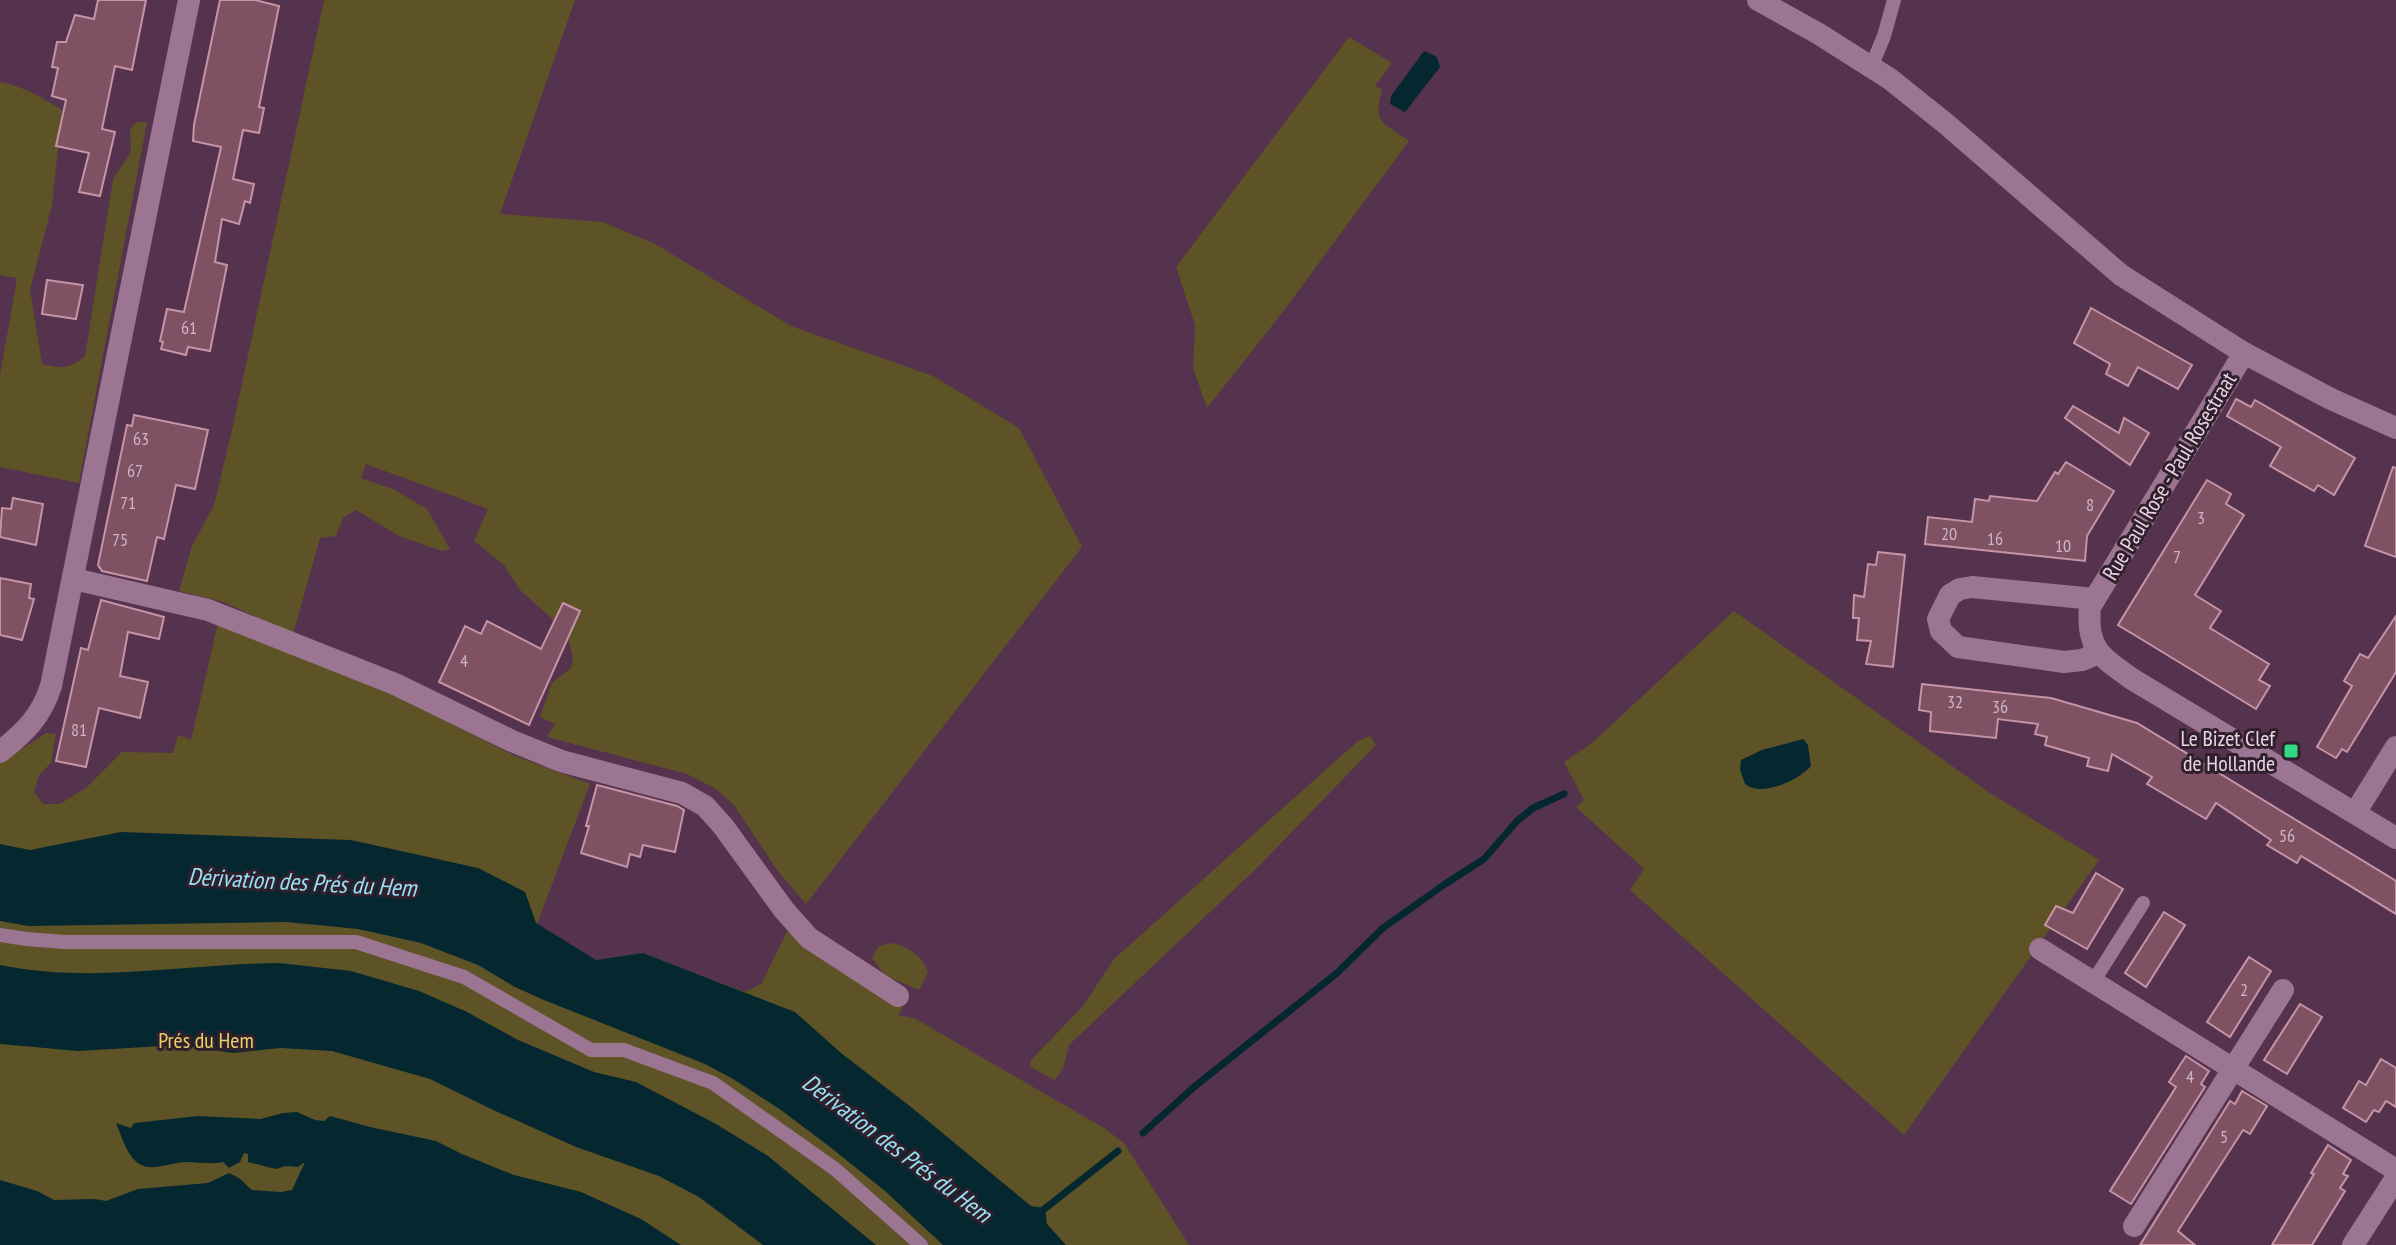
<svg xmlns="http://www.w3.org/2000/svg" width="2396" height="1245" font-family="'PT Sans Narrow',sans-serif">
<style>
.green{fill:#5e5326}
.water{fill:#052830}
.lines{fill:none;stroke-linecap:round;stroke-linejoin:round}
.stream{stroke:#052830;stroke-width:7}
.building{fill:#7f5263;stroke:#c694a6;stroke-width:2}
.service{stroke:#9c7593;stroke-width:14}
.minor{stroke:#9c7593;stroke-width:22}
.tertiary{stroke:#9c7593;stroke-width:22}
.poi-dot{fill:#2fd883;stroke:#30202d;stroke-width:3}
.labels{text-anchor:middle;dominant-baseline:central;stroke-width:6;stroke-linejoin:round;paint-order:stroke}
.number-label{font-size:18px;fill:#cfb4c4}
.street-label{font-size:22px;fill:#ead4e4;stroke:#30202d}
.poi-label{font-size:22px;fill:#ead4e4;stroke:#30202d;text-anchor:end}
.park-label{font-size:22px;fill:#ebcf62;stroke:#30202d}
.water-label{font-size:24px;font-style:italic;fill:#96e2f5;stroke:#30202d}
</style>
<rect width="100%" height="100%" fill="#55324d"/>
<!-- green -->
<g class="green">
<polygon points="324,0 575,0 500,214 603,222 657,245 791,326 933,376 1019,428 1082,547 806,904 777,870 734,805 716,789 687,774 547,737 555,724 540,717 552,683 571,668 573,659 567,632 520,590 504,565 474,541 488,509 366,464 361,478 395,490 427,509 450,549 442,551 399,536 356,510 343,518 336,536 320,538 293,634 223,602 179,591 192,546 214,505 232,430"/>
<path d="M1349,37l43,26 -17,23 7,3c-9,36 0,32 27,52l-127,172 -75,95 -14,-40 2,-43 -19,-58z"/>
<path d="M0,82c23,4 43,16 62,28l-10,95 -22,85 12,74c19,5 29,5 43,-8l28,-177 18,-27 -1,-23 7,-7h10l-68,361 -79,-16v-92l17,-97 -17,-3z"/>
<polygon points="1734,611 1990,793 2099,860 1904,1135 1630,890 1644,869 1576,807 1584,800 1564,762 1592,743"/>
<polygon points="218,623 393,693 513,755 590,784 537,924 596,960 643,953 745,992 762,983 787,931 903,1007 898,1015 914,1018 1104,1128 1124,1143 1189,1245 0,1245 0,763 46,733 56,734 51,763 39,775 34,792 43,804 60,804 87,787 122,752 173,753 178,735 191,740"/>
<polygon points="1370,736 1376,745 1259,866 1069,1045 1063,1068 1055,1080 1030,1067 1031,1060 1083,1006 1114,959 1358,741"/>
<path d="M892,943c17,4 31,13 36,30l-9,17 -33,-14 -14,-18 7,-12z"/>
</g>
<!-- water -->
<g class="water">
<polygon points="1424,51 1437,57 1440,67 1405,112 1390,104 1391,96"/>
<path d="M1803,739l5,6 3,21c-12,14 -50,32 -66,18l-5,-14 1,-10 21,-10z"/>
<polygon points="121,832 351,840 478,868 525,892 536,923 596,960 643,953 795,1012 841,1053 911,1107 1031,1206 1045,1208 1047,1224 1066,1245 943,1245 885,1191 830,1147 781,1110 733,1079 705,1064 544,1000 515,987 478,965 421,943 358,929 286,922 28,926 0,921 0,844 30,850"/>
<path d="M279,963l72,8 68,20 48,21 51,28 76,32 42,10 80,42 52,32 108,89h-113l-64,-48 -40,-21 -83,-29 -85,-38 -61,-30 -98,-28 -51,-3 -48,5 -54,-8 -101,6 -78,-7v-79c91,19 187,-1 279,-2z"/>
<path d="M297,1112l18,8 9,1 6,-5 40,11 66,14 26,13 52,21 67,17 60,27 40,26h-681v-65l37,11 17,9 41,-1 11,2 32,-12 70,-6 21,-10 10,5 13,12 29,2 11,-2 13,-28 -7,5 -13,-1 -9,3 -28,-7v-8l-4,-1 -4,9 -11,6 -6,-6c-14,3 -25,0 -38,0 -12,1 -26,6 -37,5 -19,-2 -26,-30 -32,-44l15,5 3,-5 64,-7 63,3 22,-6z"/>
</g>
<g class="lines">
<!-- stream -->
<g class="stream">
<polyline points="1143,1133 1194,1087 1337,973 1383,928 1445,884 1484,859 1517,821 1533,808 1564,794"/>
<polyline points="1038,1214 1118,1151"/>
</g>
</g>
<!-- building -->
<g class="building">
<polygon points="98,0 146,0 132,70 115,66 102,129 115,132 100,196 79,192 89,153 56,146 66,100 52,96 58,68 52,67 57,42 66,42 75,15 94,19"/>
<polygon points="220,0 255,0 279,6 259,107 264,108 259,133 243,130 233,179 254,184 250,203 245,201 239,224 222,219 215,262 227,265 210,351 188,347 186,355 161,349 163,342 160,341 167,309 184,312 221,147 193,141 194,125"/>
<polygon points="47,280 83,285 76,319 42,314"/>
<polygon points="2091,308 2192,365 2178,389 2138,367 2128,386 2106,374 2110,364 2074,343"/>
<polygon points="2236,399 2251,407 2255,400 2355,458 2334,495 2318,485 2314,491 2270,466 2281,447 2227,416"/>
<polygon points="2073,406 2119,433 2124,418 2149,433 2130,465 2065,418"/>
<polygon points="134,415 208,430 195,489 176,485 164,539 157,537 147,581 102,571 98,565 127,425 132,426"/>
<polygon points="2066,462 2114,491 2087,536 2085,561 1925,544 1928,517 1972,522 1975,499 1989,501 1990,496 2037,501 2055,472 2058,474"/>
<polygon points="2393,467 2396,468 2396,557 2365,546"/>
<polygon points="2207,480 2231,494 2226,504 2244,515 2195,595 2221,611 2210,628 2269,664 2259,680 2270,686 2256,709 2118,625"/>
<polygon points="13,498 43,504 36,545 0,537 2,508 11,509"/>
<polygon points="1878,552 1905,555 1893,667 1866,664 1871,641 1857,640 1859,618 1853,618 1854,595 1864,597 1868,564 1876,565"/>
<polygon points="0,578 31,584 29,598 34,599 22,640 0,635"/>
<polygon points="101,600 164,617 159,639 128,632 120,676 148,682 140,718 99,708 86,767 56,761 81,648 88,650"/>
<polygon points="563,603 580,611 529,725 439,682 465,626 481,634 487,621 541,649"/>
<polygon points="2396,616 2396,672 2347,752 2342,749 2336,758 2317,747 2352,686 2344,681 2360,654 2368,658"/>
<polygon points="1922,684 2051,698 2137,723 2396,881 2396,914 2301,856 2297,863 2267,845 2271,840 2216,803 2206,819 2147,784 2152,777 2112,754 2108,771 2087,766 2089,758 2045,745 2047,737 2035,734 2038,724 1998,719 1996,738 1930,731 1931,712 1919,710"/>
<polygon points="597,785 677,806 684,810 675,852 643,845 640,857 630,854 627,867 581,853 589,826 586,826"/>
<polygon points="2096,873 2123,889 2087,949 2045,925 2056,906 2073,913"/>
<polygon points="2164,912 2185,925 2146,987 2125,973"/>
<polygon points="2249,957 2271,971 2230,1037 2207,1022"/>
<polygon points="2300,1004 2322,1017 2287,1074 2264,1060"/>
<polygon points="2186,1056 2209,1071 2201,1084 2205,1087 2131,1204 2110,1191 2176,1087 2169,1082"/>
<polygon points="2381,1059 2396,1068 2396,1107 2386,1101 2379,1112 2374,1110 2366,1122 2343,1108 2359,1081 2366,1085"/>
<polygon points="2242,1091 2267,1106 2250,1134 2243,1130 2178,1231 2195,1245 2140,1245 2230,1101 2235,1104"/>
<polygon points="2328,1145 2351,1160 2343,1174 2348,1176 2340,1188 2345,1191 2312,1245 2272,1245 2314,1174 2311,1173"/>
</g>
<g class="lines">
<!-- service -->
<g class="service">
<polyline points="1871,67 1884,36 1894,0"/>
<polyline points="0,935 26,939 65,942 356,942 464,977 591,1050 624,1050 713,1083 835,1169 921,1245"/>
<polyline points="2093,982 2143,903"/>
</g>
<!-- minor -->
<g class="minor">
<path d="M2244,353l-154,254c-4,41 10,49 42,72l264,159"/>
<polyline points="74,579 208,610 395,684 512,741 561,761 682,793 705,806 723,826 784,910 809,938 898,996"/>
<polyline points="2094,599 1972,587 1960,589 1950,595 1938,619 1941,631 1958,647 2064,662 2082,660 2099,653"/>
<path d="M0,752c25,-20 41,-35 51,-66l138,-686"/>
<polyline points="2355,813 2396,747"/>
<polyline points="2040,949 2396,1170"/>
<polyline points="2134,1226 2283,990"/>
<polyline points="2353,1245 2396,1178"/>
</g>
<!-- tertiary -->
<polyline class="tertiary" points="1758,0 1819,34 1890,79 1945,123 2121,275 2244,353 2331,399 2396,428"/>
</g>
<!-- markers -->
<rect class="poi-dot" x="2283" y="743" width="16" height="16" rx="4"/>
<g class="labels">
<!-- number labels -->
<g class="number-label">
<text x="189" y="327">61</text>
<text x="141" y="438">63</text>
<text x="135" y="470">67</text>
<text x="128" y="502">71</text>
<text x="2090" y="504">8</text>
<text x="2201" y="517">3</text>
<text x="1949" y="533">20</text>
<text x="1995" y="538">16</text>
<text x="120" y="539">75</text>
<text x="2063" y="545">10</text>
<text x="2177" y="556">7</text>
<text x="464" y="660">4</text>
<text x="1955" y="701">32</text>
<text x="2000" y="706">36</text>
<text x="79" y="729">81</text>
<text x="2287" y="835">56</text>
<text x="2244" y="989">2</text>
<text x="2190" y="1076">4</text>
<text x="2224" y="1136">5</text>
</g>
<!-- street labels -->
<g class="street-label">
<text transform="translate(2169 476) rotate(-59)">Rue Paul Rose - Paul Rosestraat</text>
</g>
<!-- poi labels -->
<g class="poi-label">
<text x="2275" y="738">Le Bizet Clef<tspan x="2275" dy="25">de Hollande</tspan></text>
</g>
<!-- park labels -->
<g class="park-label">
<text x="206" y="1040">Prés du Hem</text>
</g>
<!-- water labels -->
<g class="water-label">
<text transform="translate(302 882) rotate(3)">Dérivation des Prés du Hem</text>
<text transform="translate(897 1148) rotate(37)">Dérivation des Prés du Hem</text>
</g>
</g>
</svg>
